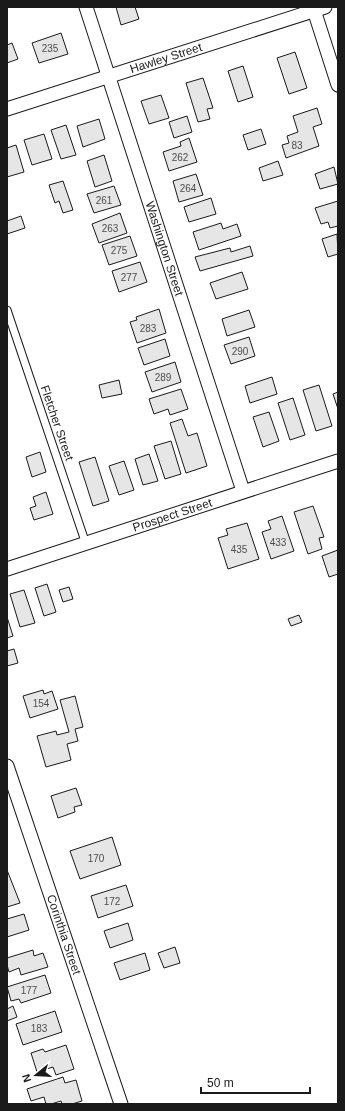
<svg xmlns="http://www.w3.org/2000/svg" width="345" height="1111" font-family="Helvetica,sans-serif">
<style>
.building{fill:#e6e6e6;stroke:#1a1a1a}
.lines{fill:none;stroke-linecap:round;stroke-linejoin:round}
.lane-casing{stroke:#1a1a1a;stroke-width:9}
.street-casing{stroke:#1a1a1a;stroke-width:15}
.lane{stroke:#fff;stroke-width:7}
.street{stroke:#fff;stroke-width:13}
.labels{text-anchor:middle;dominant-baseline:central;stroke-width:3;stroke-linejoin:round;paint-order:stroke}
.number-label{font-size:10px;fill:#4d4d4d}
.street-label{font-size:12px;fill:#1a1a1a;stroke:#fff}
</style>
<rect width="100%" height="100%" fill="#fff"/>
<!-- building -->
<g class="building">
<polygon points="116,7 135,7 139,19 121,25"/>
<polygon points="61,33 68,54 39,63 32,43"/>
<polygon points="12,43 18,59 7,63 7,45"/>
<polygon points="295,52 307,88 289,94 277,58"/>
<polygon points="243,66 253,97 238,102 228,71"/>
<polygon points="203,78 213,108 207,109 210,119 198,122 186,83"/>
<polygon points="161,95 169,118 149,124 141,101"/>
<polygon points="317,108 322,124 313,127 319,146 286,158 282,145 289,143 287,136 298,132 293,116"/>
<polygon points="187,116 192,132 174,138 169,122"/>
<polygon points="99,119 105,139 83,147 77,126"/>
<polygon points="66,125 76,155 61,159 51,130"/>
<polygon points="261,129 266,144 248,150 243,135"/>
<polygon points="44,134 52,159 32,165 24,140"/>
<polygon points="189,138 197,162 169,171 163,152 181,146 180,142"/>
<polygon points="16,145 24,172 7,177 7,148"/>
<polygon points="104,155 112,181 95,187 87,161"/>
<polygon points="278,161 283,175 263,181 259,168"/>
<polygon points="334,167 338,184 320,189 315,174"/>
<polygon points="196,174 203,195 179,202 173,181"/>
<polygon points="63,181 73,210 63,213 59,201 55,203 49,185"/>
<polygon points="114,186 121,205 94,213 87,194"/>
<polygon points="211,198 216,214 189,222 184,207"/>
<polygon points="338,201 338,226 330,228 328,222 321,224 315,208"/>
<polygon points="120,213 127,233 99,243 92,224"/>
<polygon points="21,216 25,228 7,234 7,221"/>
<polygon points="221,223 223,229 237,224 241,236 199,250 193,232"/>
<polygon points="337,234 338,254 328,257 322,239"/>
<polygon points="130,236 137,256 109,265 102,245"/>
<polygon points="250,246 253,256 200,271 195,257 230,248 231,252"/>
<polygon points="140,262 147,282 119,292 112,271"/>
<polygon points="242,272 248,289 216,299 210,283"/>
<polygon points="159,309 166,333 137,343 130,322 137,320 136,317"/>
<polygon points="249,310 255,327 227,336 222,319"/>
<polygon points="249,337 255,356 231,364 224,345"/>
<polygon points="165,339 170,356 144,365 138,348"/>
<polygon points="175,362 181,382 152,392 145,372"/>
<polygon points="272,377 277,394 250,403 245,386"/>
<polygon points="119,380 122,394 102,398 99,385"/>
<polygon points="319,385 332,426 316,431 303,390"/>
<polygon points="181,389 188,409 170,415 168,409 154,414 149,399"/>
<polygon points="338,392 338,409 333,394"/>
<polygon points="293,398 305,435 290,440 278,403"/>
<polygon points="269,412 279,441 263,447 253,417"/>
<polygon points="182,419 188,436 197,433 207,466 186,473 170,423"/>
<polygon points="171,441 181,474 165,479 154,446"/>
<polygon points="40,452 46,472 32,477 26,457"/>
<polygon points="149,454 158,481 143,485 135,459"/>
<polygon points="95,457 109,501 93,506 79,462"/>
<polygon points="124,461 134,490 119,495 109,466"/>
<polygon points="46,492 53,514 34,520 30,508 36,506 33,497"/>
<polygon points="313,506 324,537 319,538 322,549 308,554 294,512"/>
<polygon points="282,516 294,551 271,559 262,532 271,529 268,521"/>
<polygon points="247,523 259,559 228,569 218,538 228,535 226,529"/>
<polygon points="338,550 338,574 329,577 322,556"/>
<polygon points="47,584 56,612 44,616 35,588"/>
<polygon points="69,587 73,599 63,602 59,590"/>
<polygon points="24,590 35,623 20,627 10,594"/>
<polygon points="299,615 302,622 291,626 288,619"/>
<polygon points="7,617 13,636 7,638"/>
<polygon points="14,649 18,663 7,666 7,651"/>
<polygon points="43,690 44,694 52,691 58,709 30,718 23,696"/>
<polygon points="75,696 83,727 75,729 78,741 67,744 71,760 46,767 37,736 56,731 57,735 69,732 60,700"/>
<polygon points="76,788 82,805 74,807 75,812 58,818 51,796"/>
<polygon points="112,837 121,865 80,879 70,851"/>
<polygon points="7,870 20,903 7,907"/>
<polygon points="126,885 133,906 98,918 91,896"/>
<polygon points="24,914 29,930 7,937 7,919"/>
<polygon points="128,923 133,940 110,948 104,931"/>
<polygon points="175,947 180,963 164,968 158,953"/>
<polygon points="33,950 34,956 43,953 48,967 21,975 19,968 9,972 7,965 7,958"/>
<polygon points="145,953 150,970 120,980 114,963"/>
<polygon points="45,975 51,993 21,1003 19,999 11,1001 7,987"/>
<polygon points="13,1006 17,1017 7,1021 7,1009"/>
<polygon points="55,1011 62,1032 23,1045 16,1024"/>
<polygon points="66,1045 74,1069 56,1075 53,1067 37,1072 31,1053 43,1049 45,1052"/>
<polygon points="63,1077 65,1083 76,1080 82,1101 72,1104 62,1104 61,1101 51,1104 46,1104 44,1097 31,1101 27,1089"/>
</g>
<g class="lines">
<!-- lane casing -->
<g class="lane-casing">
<polyline id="lane" points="7,310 86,544"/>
</g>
<!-- street casing -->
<g class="street-casing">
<g id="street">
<path id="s1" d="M86,7l157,484"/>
<polyline points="313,7 338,85"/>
<path id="s2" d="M7,109l318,-102"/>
<path id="s3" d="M7,569l331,-108"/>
<path id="s4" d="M7,766l114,338"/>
</g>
</g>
<!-- lane -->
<use href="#lane" class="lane"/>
<!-- street -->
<use href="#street" class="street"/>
</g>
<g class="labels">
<!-- number labels -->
<g class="number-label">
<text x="50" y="48">235</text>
<text x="297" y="145">83</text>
<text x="180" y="157">262</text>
<text x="188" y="188">264</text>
<text x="104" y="200">261</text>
<text x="110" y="228">263</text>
<text x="119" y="250">275</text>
<text x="129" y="277">277</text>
<text x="148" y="328">283</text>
<text x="240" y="351">290</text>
<text x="163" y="377">289</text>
<text x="278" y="542">433</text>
<text x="239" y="549">435</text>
<text x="41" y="703">154</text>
<text x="96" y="858">170</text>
<text x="112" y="901">172</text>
<text x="29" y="990">177</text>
<text x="39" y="1028">183</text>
</g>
<!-- street labels -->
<g class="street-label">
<text stroke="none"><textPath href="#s2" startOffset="167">Hawley Street</textPath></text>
<text stroke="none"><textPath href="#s1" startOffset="254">Washington Street</textPath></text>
<text transform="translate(57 423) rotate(71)">Fletcher Street</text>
<text stroke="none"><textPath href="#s3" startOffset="174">Prospect Street</textPath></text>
<text stroke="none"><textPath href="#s4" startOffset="178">Corinthia Street</textPath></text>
</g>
</g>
<!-- border -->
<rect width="345" height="1111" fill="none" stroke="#1a1a1a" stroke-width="16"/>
<!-- north arrow -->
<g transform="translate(36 1075) rotate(252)" stroke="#ffffff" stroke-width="3" paint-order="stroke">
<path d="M0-3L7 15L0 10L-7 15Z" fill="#1a1a1a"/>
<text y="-6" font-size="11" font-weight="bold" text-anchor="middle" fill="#1a1a1a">N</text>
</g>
<!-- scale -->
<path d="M201 1087v6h109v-6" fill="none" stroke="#1a1a1a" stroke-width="2"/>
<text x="207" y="1087" font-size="12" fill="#1a1a1a" stroke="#ffffff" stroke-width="3" paint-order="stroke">50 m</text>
</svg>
